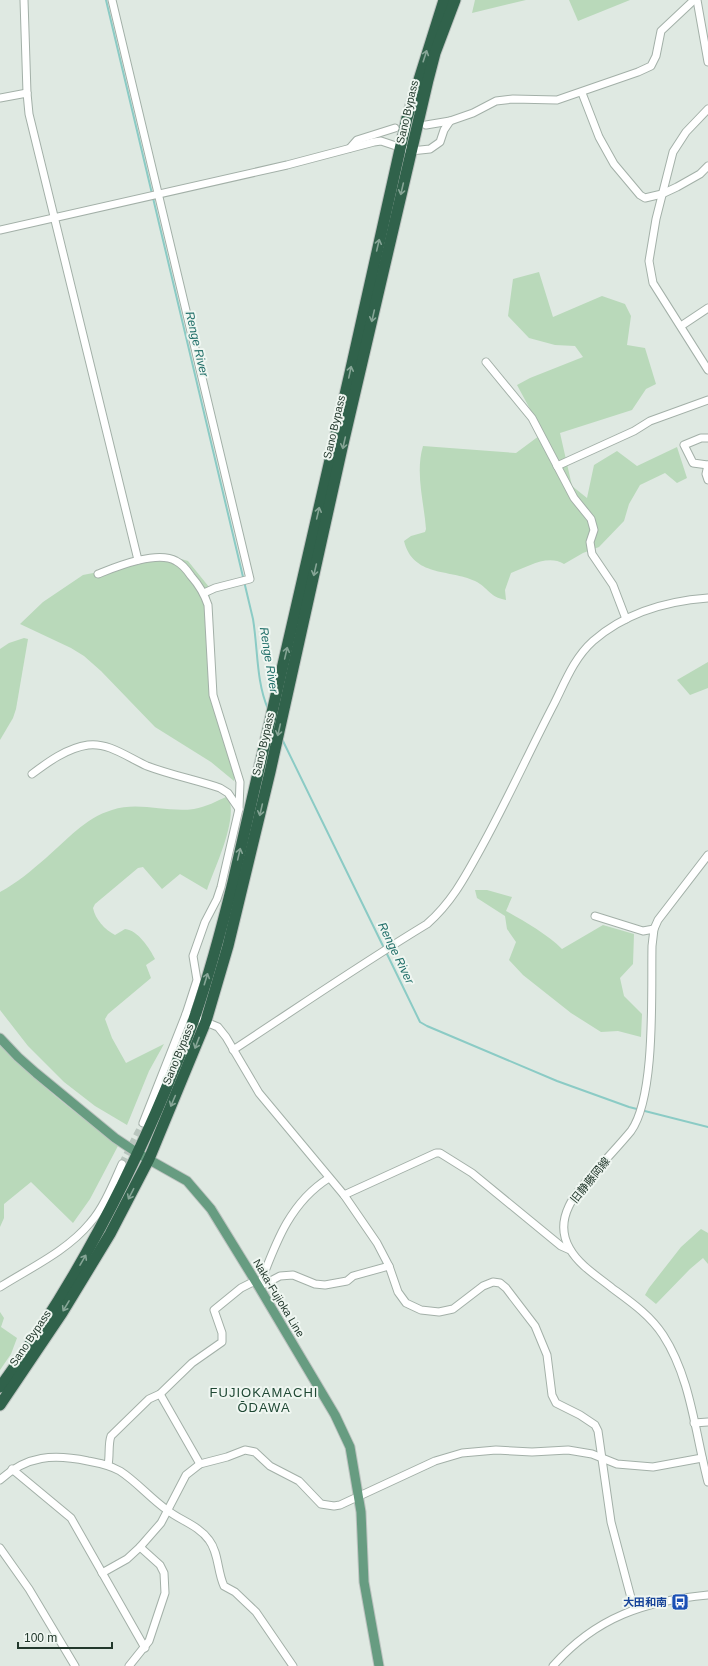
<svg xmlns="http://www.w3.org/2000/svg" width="708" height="1666" font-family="Arial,'Noto Sans JP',sans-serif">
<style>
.green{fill:#b9d9ba}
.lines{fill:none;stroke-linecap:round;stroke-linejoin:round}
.stream{stroke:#8bcbc5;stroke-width:2}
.minor-tunnel{stroke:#b9c6be;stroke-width:7;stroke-dasharray:7 3.5;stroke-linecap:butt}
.minor-casing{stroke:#a3b0a8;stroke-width:9}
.major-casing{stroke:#bdc3c0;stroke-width:11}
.highway-casing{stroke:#bdc3c0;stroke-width:13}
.minor{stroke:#fff;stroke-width:7}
.major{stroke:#679c81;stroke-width:9}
.highway{stroke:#30624b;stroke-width:11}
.oneway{stroke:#86a596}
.labels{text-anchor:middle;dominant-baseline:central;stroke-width:4;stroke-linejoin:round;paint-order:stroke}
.street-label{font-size:11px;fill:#22382c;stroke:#eff6f1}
.transit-label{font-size:11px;font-weight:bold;fill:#164399;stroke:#eff6f1;text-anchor:end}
.water-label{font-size:12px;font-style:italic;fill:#216f69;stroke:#eff6f1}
.quarter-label{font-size:13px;letter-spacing:1px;fill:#1f4834;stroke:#eff6f1}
</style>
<rect width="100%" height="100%" fill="#dfe9e2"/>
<!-- green -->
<g class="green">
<polygon points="475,0 526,0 472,13"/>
<polygon points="569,0 630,0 578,21"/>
<path d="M539,272l14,45 49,-21 23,8 6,12 -4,29 18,3 11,36 -10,5 -14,21 -72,23 12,53 15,12 7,-33 23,-14 20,15 40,-19 10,31 -10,5 -12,-10 -25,12 -11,19 -5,17 -25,26 -16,6 -19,11c-17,-10 -36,3 -53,9l-6,17 1,10c-17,-3 -17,-12 -31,-19 -26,-12 -62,-4 -71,-40l7,-5 14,-4 1,-3c-2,-27 -11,-56 -3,-83l93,7 27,-20 -26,-48 13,-7 53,-21 -8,-11 -20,-1 -26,-7 -21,-22 5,-37z"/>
<polygon points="174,557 188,561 209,587 215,687 235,771 234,781 211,762 155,727 101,671 84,656 71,648 20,624 43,602 83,575"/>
<polygon points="24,638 28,639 16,709 13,718 0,740 0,649 9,643"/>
<polygon points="708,662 708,688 690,695 677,680"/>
<path d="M228,796c11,23 -13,70 -21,94l-27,-16 -18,15 -19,-22 -5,1 -43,36 -2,4c2,11 12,22 22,27l10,-6c13,1 25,20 30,30l-9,6 5,13 -43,36 -3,5 7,19 14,25 38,-19 -15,27 -22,54 -32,-19 -31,-24 -36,-36 -28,-36v-118c17,-9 32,-22 46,-34 21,-18 39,-40 66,-48 27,-9 55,3 82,-1 12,-2 23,-8 34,-13z"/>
<path d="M475,890h12l25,7 -6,14c18,10 42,24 56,38l41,-24 31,9 -1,30 -13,14 4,18 18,18 -1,23 -23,-6 -17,1 -30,-19 -48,-38 -14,-15 7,-18 -9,-13 -2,-13 -28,-18z"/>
<path d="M0,1042c35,40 75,72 119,102l-29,55 -17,24 -42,-41 -27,22v14l-4,9z"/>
<polygon points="701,1229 708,1233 708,1264 703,1258 690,1269 656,1304 645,1295 649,1288 681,1247"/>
<polygon points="0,1312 4,1318 1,1327 17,1338 11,1354 0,1370"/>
</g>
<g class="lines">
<!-- stream -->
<g class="stream">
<path d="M106,0l147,619c5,30 3,62 15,90"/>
<polyline points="282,739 384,948"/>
<polyline points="386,952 420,1022 427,1026 557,1081 629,1107 708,1127"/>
</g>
<!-- minor-tunnel -->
<polyline class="minor-tunnel" points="122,1164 143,1123"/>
<!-- minor casing -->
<g class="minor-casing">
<g id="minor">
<polyline points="24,0 27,93 29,114 138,560"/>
<polyline points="112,0 250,579 215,588 204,593"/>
<polyline points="697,0 708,62"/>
<polyline points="582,93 599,137 614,164 640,195 645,198 662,194 677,187 700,174 708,166"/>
<polyline points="0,98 27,93"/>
<polyline points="708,109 686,132 673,152 656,219 649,261 653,283 708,370"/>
<polyline points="426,125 450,121"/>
<polyline points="350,148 357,140 395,128"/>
<polyline points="0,230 287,165 374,142 381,141 411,151 430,149 440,142 444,130 450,121 473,113 496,101 513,99 557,100 638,72 651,66 656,56 661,31 694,0"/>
<polyline points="681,326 708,308"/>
<polyline points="486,362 532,418 574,498 591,519 594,530 590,542 592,554 613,585 626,619"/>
<polyline points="708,465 693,463 684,445 701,438 708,438"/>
<polyline points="708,465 706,474 708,480"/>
<polyline points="557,466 634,431 650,421 708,400"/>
<path d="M98,574c18,-7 59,-24 78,-13 6,3 11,9 15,15 8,9 13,17 17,29l5,90 27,87 -1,27 -18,78 -4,12 -12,23 -12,34 4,24 -11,34 -43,109"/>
<path d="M32,774c16,-12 35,-26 56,-29 20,-3 41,13 59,21 24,9 49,14 73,22l8,5 11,16"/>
<path d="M708,855l-50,65 -4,9 -2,17c-1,45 4,150 -21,185 -10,12 -21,24 -32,36 -20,22 -48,50 -29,82 9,16 27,27 42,39 19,14 38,27 51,47 28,43 32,98 45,147"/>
<polyline points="595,916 643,931 654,929"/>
<polyline points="186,1014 218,1027 226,1037 259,1093 344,1195 377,1243 389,1266 398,1292 406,1303 421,1310 439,1312 453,1309 483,1286 493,1282 500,1283 506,1288 535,1326 547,1355 552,1395 556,1403 580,1415 595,1425 598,1431 611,1522 634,1609"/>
<path d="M233,1050c64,-42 128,-86 194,-126 25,-22 38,-47 54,-76 26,-47 48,-96 73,-144 11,-22 20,-46 39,-63 32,-28 74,-40 115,-43"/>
<polyline points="344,1195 436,1153 440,1153 472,1173 561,1246 570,1250"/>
<path d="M0,1287c30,-19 67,-36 90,-64 14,-16 23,-39 32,-59"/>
<polyline points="259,1287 280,1276 293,1275 315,1284 325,1285 347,1281 353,1276 389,1266"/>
<path d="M259,1287c16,-42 30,-84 70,-109"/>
<polyline points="160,1394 200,1464"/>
<polyline points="694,1423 708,1422"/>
<path d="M108,1465c2,-9 0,-21 3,-29l38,-37 11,-5 32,-31 30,-21v-9l-8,-23 27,-22 14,-7"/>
<polyline points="12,1469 71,1518 145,1648"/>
<path d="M0,1480c27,-25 54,-26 88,-19 11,2 22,4 32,10 17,11 30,27 47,39 14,11 31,15 42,30 10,13 8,31 15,46l11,6 21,20 37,54"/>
<polyline points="0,1548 29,1589 75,1666"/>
<polyline points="102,1573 127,1559 140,1547"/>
<polyline points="129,1666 149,1641 165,1593 164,1573 160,1565 140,1547 161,1523 186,1475 200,1464 227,1457 245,1450 255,1452 270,1466 299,1481 321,1504 334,1506 340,1505 435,1461 462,1453 496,1450 532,1452 568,1450 592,1454 617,1464 653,1467 702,1458"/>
<path d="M553,1666c43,-49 92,-65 155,-71"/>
</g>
</g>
<!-- major casing -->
<g class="major-casing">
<polyline id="major" points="0,1038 18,1057 36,1073 115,1138 139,1154 187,1181 211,1209 259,1287 335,1415 350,1447 361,1512 364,1582 379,1666"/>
</g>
<!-- highway casing -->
<g class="highway-casing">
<g id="highway">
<path d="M0,1387c68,-92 122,-193 166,-298 10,-25 21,-49 29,-73 15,-44 27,-89 38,-134l117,-509 57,-255 37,-118"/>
<polyline points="0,1405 62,1313 110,1234 149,1159 206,1021 228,946 270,772 342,448 428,80 435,53 455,0"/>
</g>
</g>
<!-- minor -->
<use href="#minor" class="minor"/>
<!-- major -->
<use href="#major" class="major"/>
<!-- highway -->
<use href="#highway" class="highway"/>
</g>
<!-- one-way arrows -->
<defs><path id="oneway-shaft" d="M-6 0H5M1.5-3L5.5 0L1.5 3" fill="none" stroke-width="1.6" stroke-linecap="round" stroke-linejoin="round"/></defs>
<g class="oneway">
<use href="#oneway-shaft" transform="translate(425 56) rotate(-72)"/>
<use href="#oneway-shaft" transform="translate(402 189) rotate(103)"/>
<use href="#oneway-shaft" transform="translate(378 245) rotate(-77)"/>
<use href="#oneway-shaft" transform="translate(373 316) rotate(103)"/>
<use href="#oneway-shaft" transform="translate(350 372) rotate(-78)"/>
<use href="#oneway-shaft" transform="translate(344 443) rotate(103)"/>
<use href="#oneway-shaft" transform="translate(318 513) rotate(-77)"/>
<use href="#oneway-shaft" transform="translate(315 570) rotate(103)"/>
<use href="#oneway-shaft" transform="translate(286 653) rotate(-77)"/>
<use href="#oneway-shaft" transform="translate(279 730) rotate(103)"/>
<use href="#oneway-shaft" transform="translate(261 810) rotate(103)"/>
<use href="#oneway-shaft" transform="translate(239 854) rotate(-77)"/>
<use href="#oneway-shaft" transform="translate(206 979) rotate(-73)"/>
<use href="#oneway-shaft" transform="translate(197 1043) rotate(111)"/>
<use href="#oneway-shaft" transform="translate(173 1101) rotate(113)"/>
<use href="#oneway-shaft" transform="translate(131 1194) rotate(117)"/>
<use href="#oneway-shaft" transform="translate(83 1260) rotate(-60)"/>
<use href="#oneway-shaft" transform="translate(66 1306) rotate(121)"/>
</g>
<!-- icons -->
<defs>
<g id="bus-square" transform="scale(0.9)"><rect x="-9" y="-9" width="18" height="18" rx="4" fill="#1a4fb4" stroke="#eff6f1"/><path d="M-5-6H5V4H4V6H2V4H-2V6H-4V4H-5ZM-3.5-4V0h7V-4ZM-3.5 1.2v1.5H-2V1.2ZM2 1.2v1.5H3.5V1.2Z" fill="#fff"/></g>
</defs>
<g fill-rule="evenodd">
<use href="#bus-square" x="680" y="1602"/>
</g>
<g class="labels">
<!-- street labels -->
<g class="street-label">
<text transform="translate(407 112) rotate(-77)">Sano Bypass</text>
<text transform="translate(334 427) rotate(-77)">Sano Bypass</text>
<text transform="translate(263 744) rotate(-77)">Sano Bypass</text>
<text transform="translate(178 1054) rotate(-68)">Sano Bypass</text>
<text transform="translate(590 1180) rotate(-51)">旧静藤岡線</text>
<text transform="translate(279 1298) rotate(59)">Naka-Fujioka Line</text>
<text transform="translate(30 1338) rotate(-56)">Sano Bypass</text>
</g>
<!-- transit labels -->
<g class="transit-label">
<text x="667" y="1602">大田和南</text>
</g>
<!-- water labels -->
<g class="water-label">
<text transform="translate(197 344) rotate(77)">Renge River</text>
<text transform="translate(269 660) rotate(81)">Renge River</text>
<text transform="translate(396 953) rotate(64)">Renge River</text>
</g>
<!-- quarter labels -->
<g class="quarter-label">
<text x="264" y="1392">FUJIOKAMACHI<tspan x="264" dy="15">ŌDAWA</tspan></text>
</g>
</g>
<!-- scale -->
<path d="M18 1642v6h94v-6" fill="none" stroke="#22382c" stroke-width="2"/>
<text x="24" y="1642" font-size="12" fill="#22382c" stroke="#eff6f1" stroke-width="3" paint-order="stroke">100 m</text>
</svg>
